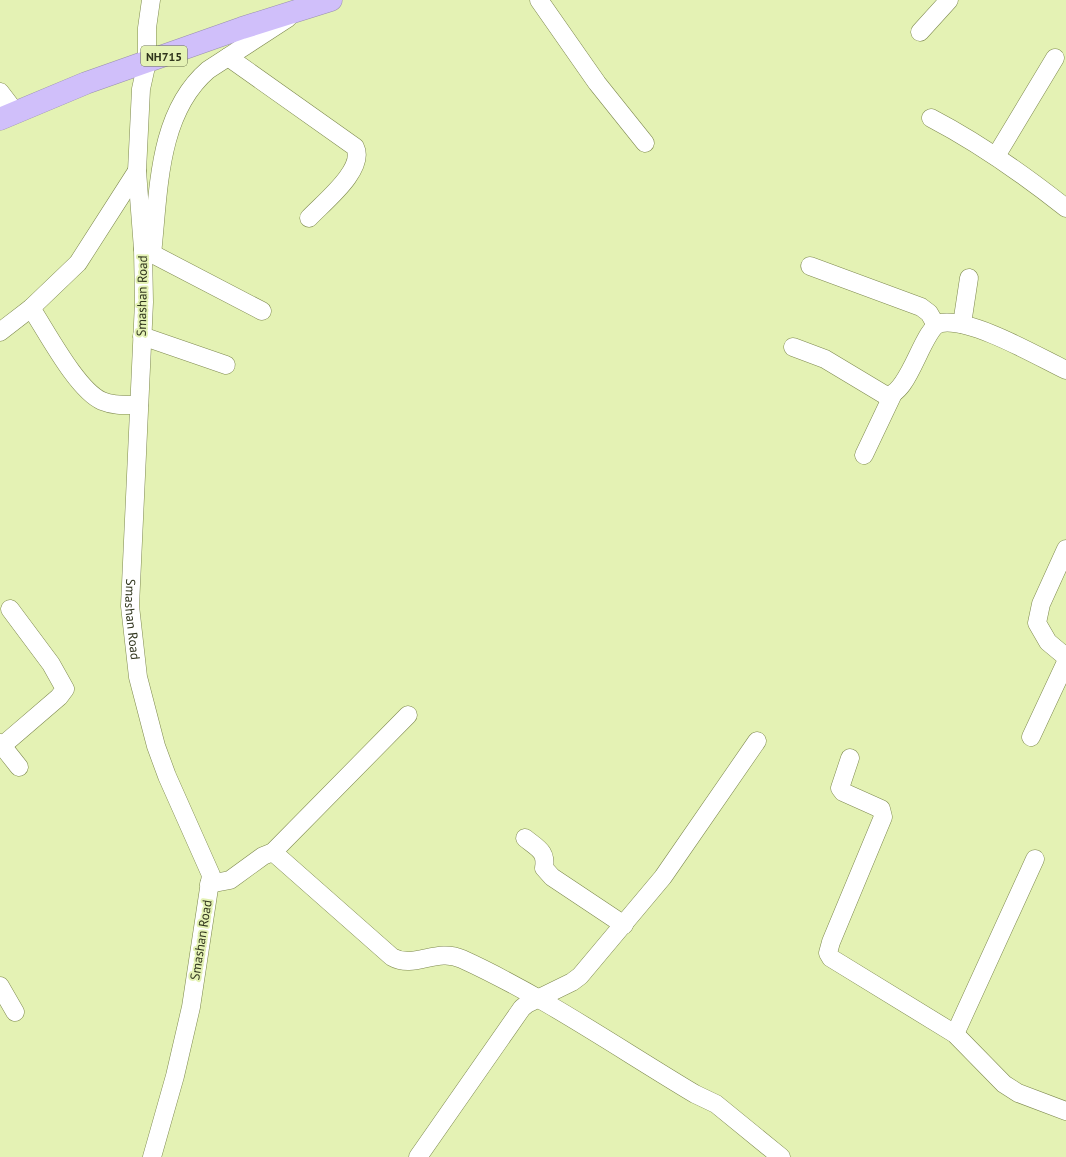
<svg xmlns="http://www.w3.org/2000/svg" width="1066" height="1157" font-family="'PT Sans',sans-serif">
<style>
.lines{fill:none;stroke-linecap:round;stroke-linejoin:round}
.minor-casing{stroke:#7e894f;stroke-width:19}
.highway-casing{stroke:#988fad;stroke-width:23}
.minor{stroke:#fff;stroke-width:18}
.highway{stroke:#d0bffa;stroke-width:22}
.labels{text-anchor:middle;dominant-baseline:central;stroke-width:4;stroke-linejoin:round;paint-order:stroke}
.shield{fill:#e4f2b4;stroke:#666e4a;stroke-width:1}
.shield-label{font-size:12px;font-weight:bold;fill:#30351d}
.street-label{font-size:13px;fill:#30351d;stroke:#e4f2b4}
</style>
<rect width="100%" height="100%" fill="#e4f2b4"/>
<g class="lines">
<!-- minor casing -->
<g class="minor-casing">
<g id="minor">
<path id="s1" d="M151,0l-4,28v34l-6,27 -4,82 6,78 1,53 -14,304 8,71 18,69 11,30 44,99 -20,132 -16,69 -23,81"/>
<polyline points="539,0 597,83 645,143"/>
<polyline points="920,32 949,0"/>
<path d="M228,57l127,90c11,22 -31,55 -46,71"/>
<polyline points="0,92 16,113"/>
<path d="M931,118c48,25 92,56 135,90"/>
<polyline points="996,156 1055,58"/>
<polyline points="143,249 262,311"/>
<path d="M152,254c7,-62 5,-140 56,-184l80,-52"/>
<polyline points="810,266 921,307 929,313 936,325"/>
<path d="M31,308c16,24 46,82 71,93 12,5 24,4 37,4"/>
<polyline points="962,324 969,278"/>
<polyline points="0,332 31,308 78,263 137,171"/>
<polyline points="142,336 226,365"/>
<path d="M793,347l32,12 60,36c24,3 37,-68 56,-72 31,-5 96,33 125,47"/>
<polyline points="864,455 893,394"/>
<polyline points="1066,549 1041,604 1037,623 1048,642 1066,657"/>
<polyline points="1031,737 1066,662"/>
<polyline points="0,743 19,767"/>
<polyline points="2,746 59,697 65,689 51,664 10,609"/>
<polyline points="850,758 840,788 843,792 881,809 883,817 831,942 828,953 831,958 955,1034 1004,1084 1018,1093 1066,1111"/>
<path d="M525,838c12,10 22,13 19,30l8,9 72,48"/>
<path d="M273,852l119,105c23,13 44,-10 70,2 81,37 156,89 233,135l21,10 65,53"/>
<polyline points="209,884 230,880 263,856 273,852 408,715"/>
<polyline points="0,986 15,1012"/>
<polyline points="955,1034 1035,859"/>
<polyline points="418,1157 522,1008 527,1004 572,982 580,976 663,877 757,741"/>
</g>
</g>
<!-- highway casing -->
<g class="highway-casing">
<polyline id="highway" points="0,119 86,83 242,28 331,0"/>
</g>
<!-- minor -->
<use href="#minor" class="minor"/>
<!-- highway -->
<use href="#highway" class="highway"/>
</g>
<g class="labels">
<!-- shield labels -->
<rect class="shield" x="141" y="46" width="46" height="20" rx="3"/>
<g class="shield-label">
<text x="164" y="56">NH715</text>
</g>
<!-- street labels -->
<g class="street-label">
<text transform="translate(142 296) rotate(-89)">Smashan Road</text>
<text stroke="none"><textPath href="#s1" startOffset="621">Smashan Road</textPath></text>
<text transform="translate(201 940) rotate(-81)">Smashan Road</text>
</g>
</g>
</svg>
